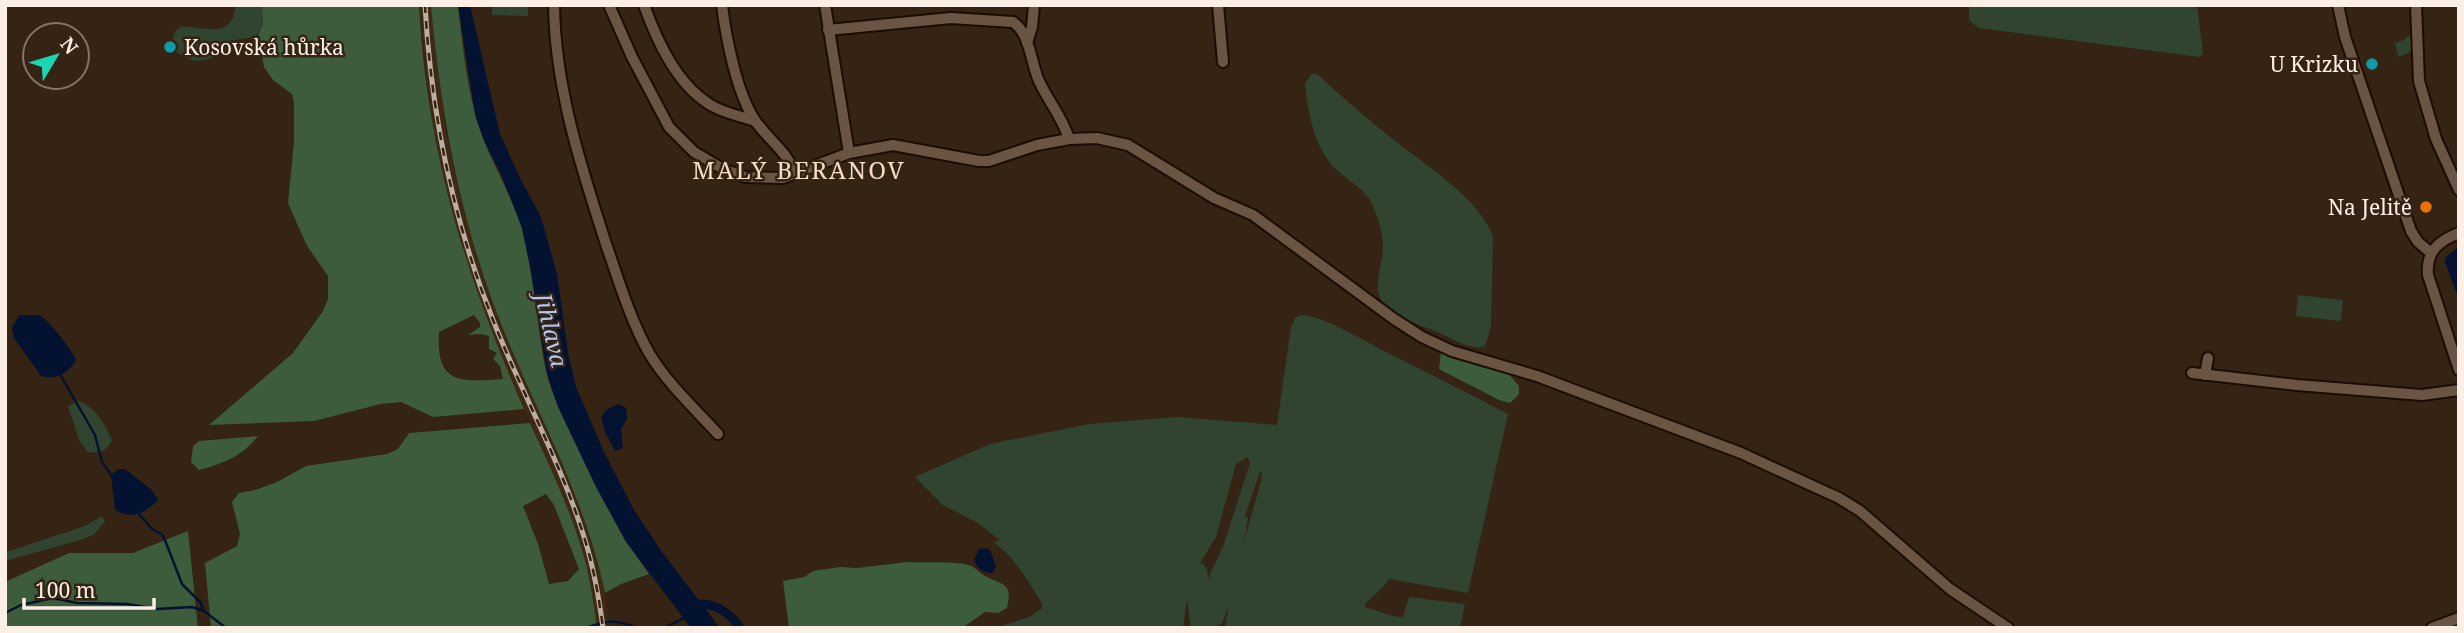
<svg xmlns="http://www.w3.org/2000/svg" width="2464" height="633" font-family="'Noto Serif',serif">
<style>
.built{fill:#402913}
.green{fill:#30442f;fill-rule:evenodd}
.forest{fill:#3c5c3b;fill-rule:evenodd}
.water{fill:#041231}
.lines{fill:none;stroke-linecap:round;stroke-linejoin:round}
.stream{stroke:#041231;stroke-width:2.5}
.canal{stroke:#041231;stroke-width:9}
.minor-casing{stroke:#1c0c01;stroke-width:14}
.minor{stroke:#6a5544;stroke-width:10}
.rail-casing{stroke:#bbada1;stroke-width:5}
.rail{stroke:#352313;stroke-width:2.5;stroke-dasharray:8;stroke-linecap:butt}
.culture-dot{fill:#0f9aa8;stroke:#352313;stroke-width:2.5}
.food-dot{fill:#e8710a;stroke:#352313;stroke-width:2.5}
.labels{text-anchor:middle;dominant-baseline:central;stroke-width:5;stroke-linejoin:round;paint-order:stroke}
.poi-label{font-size:21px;fill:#fcf0e6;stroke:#352313;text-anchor:end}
.water-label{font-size:23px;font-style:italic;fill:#adc8f9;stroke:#352313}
.quarter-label{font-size:24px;letter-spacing:2px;fill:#f5dcc8;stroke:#352313}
</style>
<rect width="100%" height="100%" fill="#352313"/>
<!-- built -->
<polygon class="built" points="419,5 431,5 446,131 462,204 482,271 498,317 584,515 599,563 610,628 597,628 592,596 562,494 486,321 459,242 441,172 433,133"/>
<!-- green -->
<g class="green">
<path d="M235,5h27l1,20 -8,12 -20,3 -13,15 -17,5 -11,1 -24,-12 5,-17 5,-5c22,-2 54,15 55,-22z"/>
<polygon points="492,5 528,5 528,16 492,15"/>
<polygon points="1969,5 2197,5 2203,54 2199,57 1979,28 1969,20"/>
<polygon points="2413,33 2413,51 2398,57 2395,43 2404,40"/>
<path d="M1312,74h5c26,24 54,48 82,70 29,22 83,58 94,93l-2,90 -6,19c-14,5 -32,-7 -45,-13 -16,-6 -34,-13 -49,-22 -24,-17 -8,-42 -8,-65 0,-13 -7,-35 -13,-46 -7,-11 -22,-20 -32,-29 -24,-21 -30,-58 -33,-88z"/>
<polygon points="2298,295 2343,300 2341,321 2296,316"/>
<path d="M1300,315c19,-2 68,28 88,38 40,20 80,40 120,61l-40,179 -79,-14 -5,7 -19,18 1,4c14,2 23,9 37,9l6,-20 56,7 -5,24h-235l4,-22 -8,19 -2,-2 -1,5h-27l-4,-29 -4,29h-189l36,-11 12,-9v-4c-14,-24 -26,-44 -48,-62l6,-2 -24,-18 -33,-17 -28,-28 75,-33 99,-20 88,-7 100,8 14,-98 4,-9zM1248,457l2,6 -26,81 -16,35 -1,-10 -5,-6 -3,2 17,-28 20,-73zM1260,471l2,2 -1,8 -17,61 4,-24 -3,-2z"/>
<path d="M79,401c18,8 25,22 33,39 -6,12 -11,13 -24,12l-8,-10 -12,-36z"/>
<polygon points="102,516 105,522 93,535 80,540 5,561 6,552 85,526"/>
</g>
<!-- forest -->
<g class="forest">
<path d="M262,5h157c8,147 46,270 105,404l-91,8 -32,-15 -20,2 -67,17 -105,4 84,-72 30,-42 5,-12v-23l-21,-30 -19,-43 6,-61v-39l-2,-9 -19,-14 -9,-13 -6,-33 5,-9zM474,315l6,8v4l-12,8 12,-1 9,2v13l8,4 -4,6 7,7 3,13c-45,3 -67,5 -64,-47z"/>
<path d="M431,5h27c5,45 10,94 26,136 12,30 29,57 38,88 13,46 14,95 24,142 6,26 19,49 31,73 22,46 42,89 72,130l-28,10 -16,9c-20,-98 -71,-184 -107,-277 -39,-101 -57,-203 -67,-311z"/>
<polygon points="1441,351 1487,368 1506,371 1519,386 1519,394 1510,403 1499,400 1439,369"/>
<path d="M530,423c21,46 43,92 56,141 5,21 8,42 11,64h-386l-6,-65 32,-17 3,-12 -8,-32 7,-9 16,-3 22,-8 29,-16 81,-12 11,-5 11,-16zM546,494l8,11 25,64 -11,12 -19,3 -11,-40 -15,-38z"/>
<path d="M258,436c-15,20 -36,28 -59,34l-8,-8 2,-16 6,-5z"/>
<polygon points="188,531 198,628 5,628 5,582 69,553 133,553"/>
<path d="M907,562c16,1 47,-1 61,3 7,1 12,9 19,12 17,8 26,7 20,31l-9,5 -13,-1 -23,16h-173l-6,-47 21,-4 9,-6 27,-4 17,1z"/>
</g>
<!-- water -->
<g class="water">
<polygon points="458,5 470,5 500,134 520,178 541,217 557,274 568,353 576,387 604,452 634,510 662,552 720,628 691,628 626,542 596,487 558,407 547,374 530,267 522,228 500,172 485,143 475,115"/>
<polygon points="2459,246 2459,300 2445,262 2446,257"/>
<path d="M19,315c7,1 17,-1 22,1 8,5 32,35 35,44 -8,14 -20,20 -35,16l-27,-38 -2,-10z"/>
<polygon points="619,404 626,408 627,418 621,430 623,448 615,451 605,432 601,418 606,410"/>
<path d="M119,469h6l27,21 6,10c-13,13 -25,20 -43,10l-4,-35z"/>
<path d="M986,548l4,2 6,16 -3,7c-9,1 -16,-5 -19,-13l5,-11z"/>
</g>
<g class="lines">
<!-- stream -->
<g class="stream">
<polyline points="61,376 95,435 102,462 111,475"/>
<polyline points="139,514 152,529 163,535 182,584 201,603 203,609"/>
<polyline points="5,613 21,605 53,598 77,603 127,604 157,609 192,607 204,611 226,628"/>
<polyline points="568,628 575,628"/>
<path d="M585,628c26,-8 27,-9 53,0"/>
<polyline points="664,628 686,617"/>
</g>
<!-- canal -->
<path class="canal" d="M690,605c21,-4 36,4 49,21"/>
<!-- minor casing -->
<g class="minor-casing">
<g id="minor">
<path d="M554,5c1,82 27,162 52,239 13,37 24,75 43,109 18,30 45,55 69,81"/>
<polyline points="609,5 632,57 669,127 694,152 723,169 745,177 783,178 849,153 893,145 979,161 989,161 1037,145 1069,139 1097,138 1128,145 1214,198 1253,215 1394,319 1422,337 1452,351 1537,376 1741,453 1839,498 1860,511 1950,589 2008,628"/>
<path d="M644,5c13,36 32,78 65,99 13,9 32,12 46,17"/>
<path d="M722,5c4,33 15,90 34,117 15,20 29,28 40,52"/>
<polyline points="825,5 849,153"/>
<polyline points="1218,5 1223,62"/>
<polyline points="2338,5 2345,37 2411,231 2418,242 2431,253"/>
<polyline points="2416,5 2419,81 2436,139 2459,190"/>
<path d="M828,30l123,-12 62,4c17,11 18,41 26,59 9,20 24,37 30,58"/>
<polyline points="1027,43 1032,27 1034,5"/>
<path d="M2459,233c-21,8 -33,19 -31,42l31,95"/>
<polyline points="2192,373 2297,385 2422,395 2459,390"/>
<polyline points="2205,375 2208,358"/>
<polyline points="2432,628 2459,618"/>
</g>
</g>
<!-- minor -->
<use href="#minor" class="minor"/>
<!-- rail casing -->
<g class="rail-casing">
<path id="rail" d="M425,5c6,108 28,215 68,315 29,74 69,144 92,220 9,29 14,58 18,88"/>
</g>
<!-- rail -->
<use href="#rail" class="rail"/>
</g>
<!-- markers -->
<g class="culture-dot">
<circle cx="170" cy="47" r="7"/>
<circle cx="2372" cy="64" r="7"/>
</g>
<circle class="food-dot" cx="2426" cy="207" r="7"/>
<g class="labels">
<!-- poi labels -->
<g class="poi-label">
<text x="184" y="47" text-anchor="start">Kosovská hůrka</text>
<text x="2358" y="64">U Krizku</text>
<text x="2412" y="207">Na Jelitě</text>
</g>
<!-- water labels -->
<g class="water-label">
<text transform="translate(552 330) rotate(77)">Jihlava</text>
</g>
<!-- quarter labels -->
<g class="quarter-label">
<text x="799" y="169">MALÝ BERANOV</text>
</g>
</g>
<!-- border -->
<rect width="2464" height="633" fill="none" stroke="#fcf0e6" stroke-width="14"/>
<!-- north arrow -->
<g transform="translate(56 56) rotate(52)"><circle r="33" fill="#352313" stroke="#857567" stroke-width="2"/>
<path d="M0-5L12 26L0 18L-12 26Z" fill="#1cd5b1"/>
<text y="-10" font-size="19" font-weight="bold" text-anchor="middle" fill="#fcf0e6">N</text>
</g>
<!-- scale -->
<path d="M24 598v10h130v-10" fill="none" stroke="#fcf0e6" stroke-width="3.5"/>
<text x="35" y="598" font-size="21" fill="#fcf0e6" stroke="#352313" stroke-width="5" paint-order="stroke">100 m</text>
</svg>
